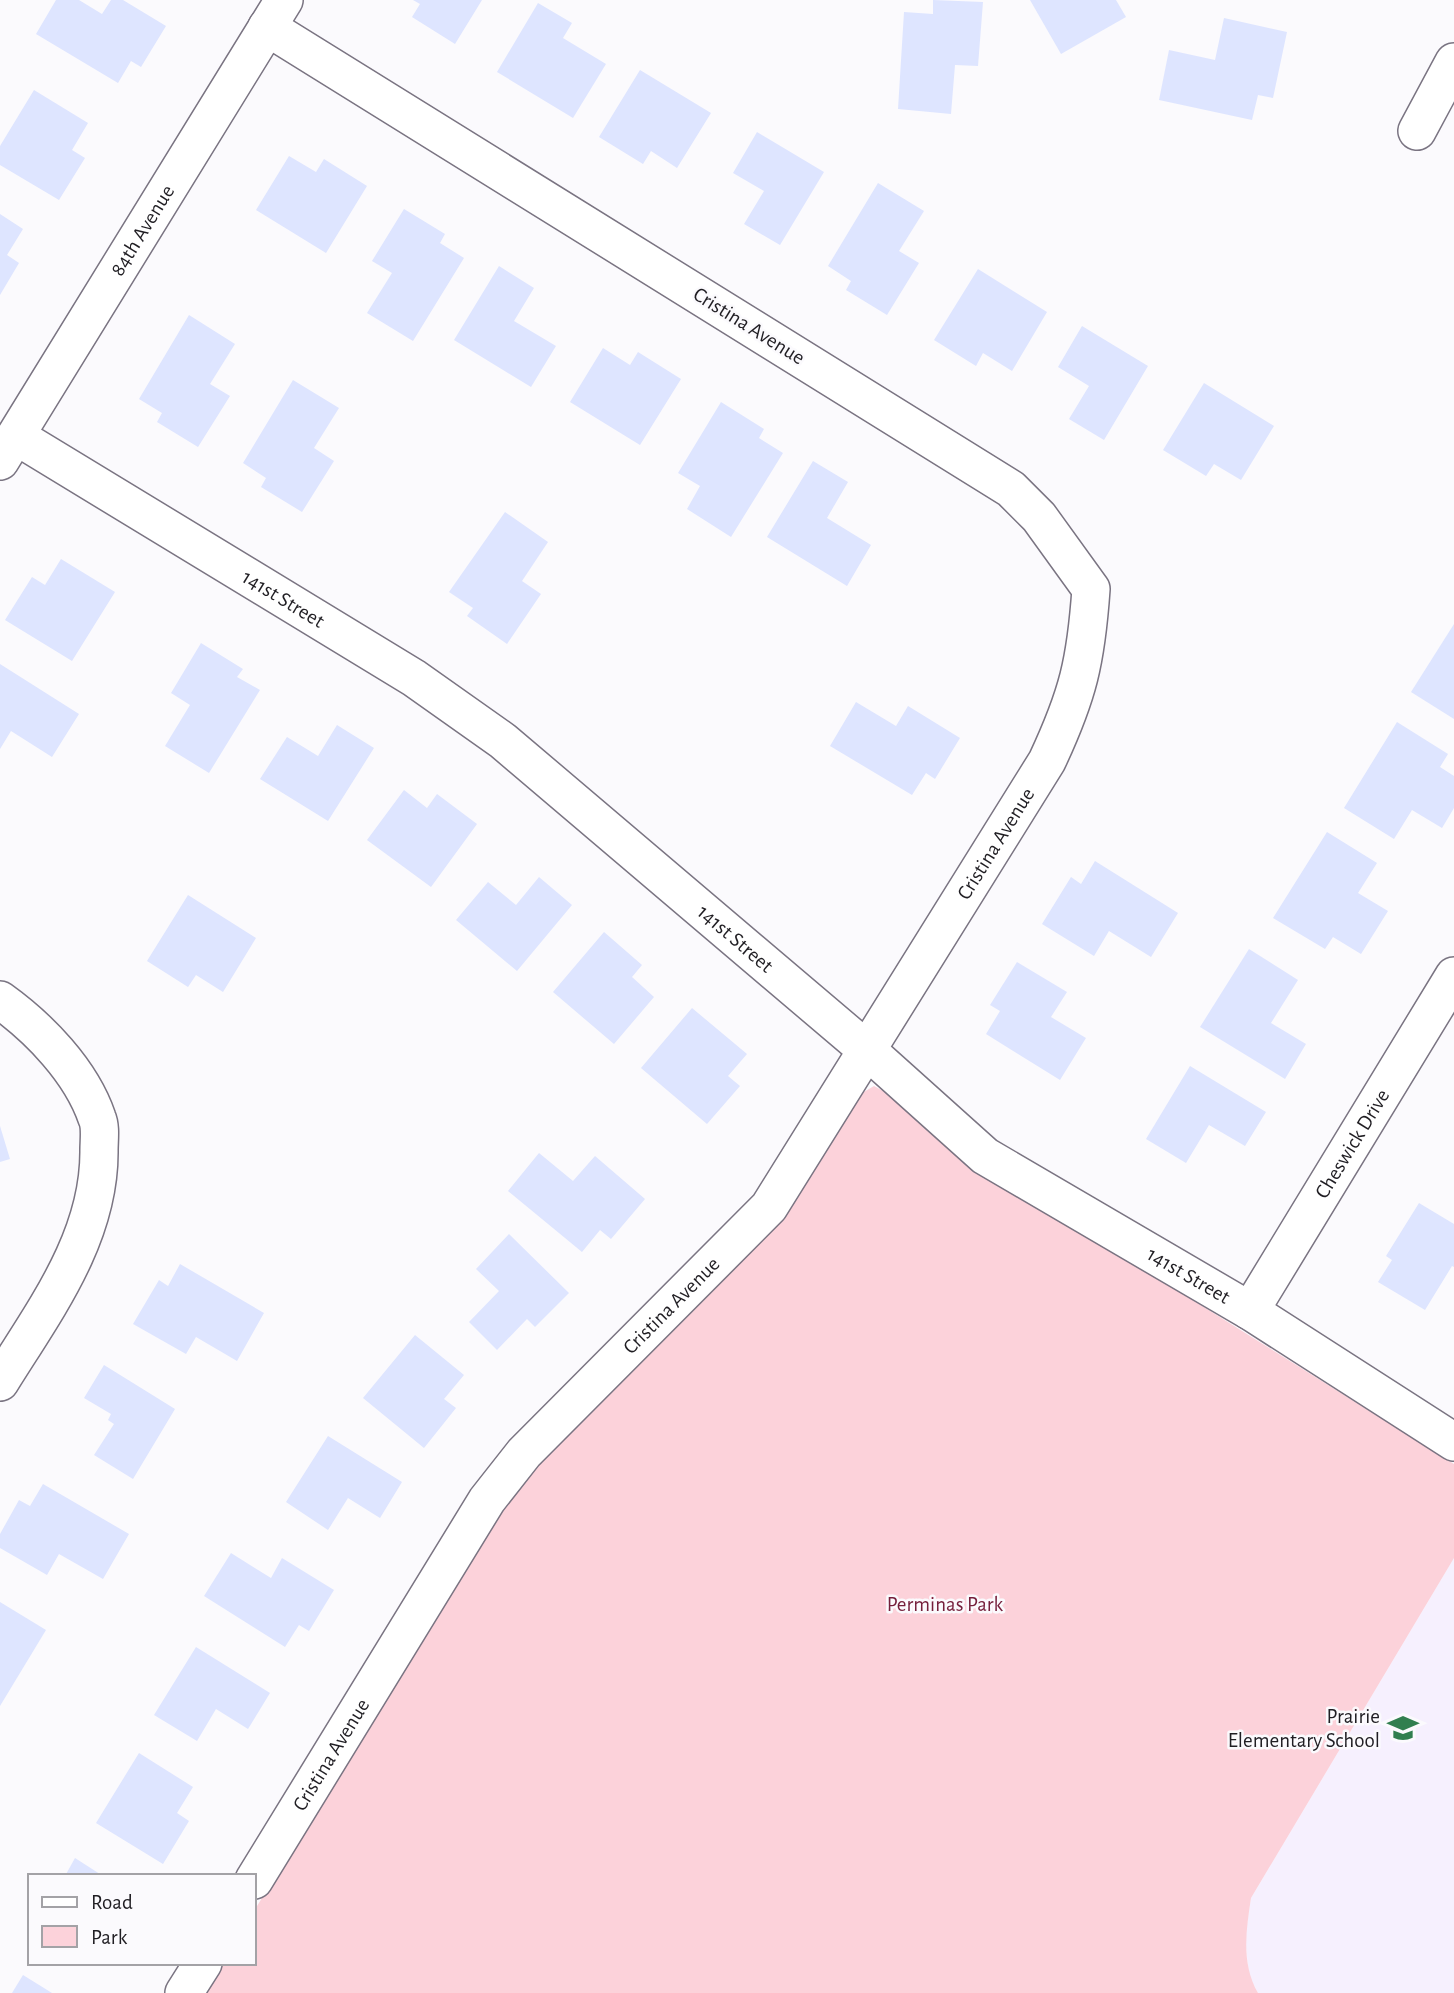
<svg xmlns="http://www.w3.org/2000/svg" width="1454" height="1993" font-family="'Alegreya Sans',sans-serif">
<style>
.built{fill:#f6f0fe}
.green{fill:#fcd2da}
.building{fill:#dee5ff}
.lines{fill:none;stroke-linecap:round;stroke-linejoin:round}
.minor-casing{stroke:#7a7482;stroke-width:40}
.minor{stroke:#fff;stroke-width:37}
.labels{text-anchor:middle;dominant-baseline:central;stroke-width:5;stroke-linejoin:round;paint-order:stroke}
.street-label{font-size:21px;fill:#201e23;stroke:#fbfafd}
.park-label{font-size:21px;fill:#751f3b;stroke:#fbfafd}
.poi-label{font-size:21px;fill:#201e23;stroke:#fbfafd;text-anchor:end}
</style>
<rect width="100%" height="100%" fill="#fbfafd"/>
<!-- built -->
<polygon class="built" points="1454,1558 1454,1993 1258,1993 1249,1976 1245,1937 1251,1898"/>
<!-- green -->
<path class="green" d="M874,1086l22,12 115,88 443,278v94l-203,340c-5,33 -10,65 7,95h-1054l18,-30h32v-52l246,-402 40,-52 317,-361z"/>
<!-- building -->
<g class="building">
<polygon points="56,0 79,0 102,14 111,0 123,0 166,26 141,67 131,61 118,83 36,34"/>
<polygon points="413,0 482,0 455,44 412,17 420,4"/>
<polygon points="933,0 983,2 978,66 955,65 951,114 898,109 904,12 933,14"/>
<polygon points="1030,0 1116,0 1126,17 1061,54"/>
<polygon points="538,3 572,23 563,38 606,64 573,118 497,72"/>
<polygon points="1224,18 1287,32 1273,98 1258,95 1252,120 1159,100 1169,50 1215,60"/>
<polygon points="640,70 711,113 677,168 651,151 643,164 599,137"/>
<polygon points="34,90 88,123 72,150 85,158 59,200 0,165 0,146"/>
<polygon points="757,132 824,172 780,245 744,224 764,191 733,173"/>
<polygon points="289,156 316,172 324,159 367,186 326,253 256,210"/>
<polygon points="878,183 924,211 899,251 919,263 887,315 846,290 851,281 828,266"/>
<polygon points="404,209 445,234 440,243 464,258 413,341 367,313 392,273 372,261"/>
<polygon points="0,214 23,229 7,255 19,263 0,295"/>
<polygon points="499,266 534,288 514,321 556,346 531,387 454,340"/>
<polygon points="978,269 1047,312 1012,371 983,353 976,366 934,340"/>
<polygon points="189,315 235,344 210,384 230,396 198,447 157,422 162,413 139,399"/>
<polygon points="1082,326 1148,366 1104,440 1069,419 1089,386 1058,367"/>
<polygon points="603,348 630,365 638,352 681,379 640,445 570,402"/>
<polygon points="293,380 339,408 314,448 334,461 302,512 261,487 266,478 243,463"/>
<polygon points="1204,383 1274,426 1241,480 1214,464 1206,476 1163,450"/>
<polygon points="721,402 764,429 759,438 783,453 731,537 687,509 700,486 678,473"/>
<polygon points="813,461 848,482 827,518 871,545 847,586 767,537"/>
<polygon points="505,512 548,542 522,581 541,594 507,644 467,616 473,608 449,592"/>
<polygon points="61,559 115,592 72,661 5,620 32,577 45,585"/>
<polygon points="1454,624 1454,719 1411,692"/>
<polygon points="201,643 243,669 237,677 260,690 209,773 165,746 190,705 171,693"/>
<polygon points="0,664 79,714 52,757 11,731 0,749"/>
<polygon points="856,702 896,726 908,706 960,738 935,779 926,773 912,795 830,746"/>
<polygon points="1397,722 1448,754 1440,767 1454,776 1454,808 1442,828 1412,810 1394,839 1344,808"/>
<polygon points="337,725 374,748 328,821 260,779 287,737 318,756"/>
<polygon points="404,790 427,808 437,794 477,824 431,887 367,840"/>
<polygon points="1327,832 1377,863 1358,893 1388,911 1361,954 1333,937 1325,949 1273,918"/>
<polygon points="1095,861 1178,913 1151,957 1109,931 1094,956 1042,924 1071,877 1081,884"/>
<polygon points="539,877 572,905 517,971 456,920 488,882 516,905"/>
<polygon points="188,895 256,938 223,992 196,975 188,987 147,961"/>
<polygon points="604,932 642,965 632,977 654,997 614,1044 553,992"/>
<polygon points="1249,949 1298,980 1271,1023 1306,1044 1285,1079 1200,1027"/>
<polygon points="1017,962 1067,992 1051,1017 1086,1038 1060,1080 986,1034 1000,1011 990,1005"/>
<polygon points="692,1008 747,1054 728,1076 740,1086 707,1124 641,1068"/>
<polygon points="1190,1066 1266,1112 1245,1146 1209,1125 1186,1163 1146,1139"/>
<polygon points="0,1126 10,1159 0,1162"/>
<polygon points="539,1153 573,1181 595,1156 645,1199 611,1239 600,1230 582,1252 508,1191"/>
<polygon points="1419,1203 1454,1224 1454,1267 1452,1266 1425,1310 1378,1282 1392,1260 1386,1256"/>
<polygon points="509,1234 569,1293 535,1327 527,1319 497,1350 469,1322 499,1291 476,1269"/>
<polygon points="180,1264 264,1313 237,1361 196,1337 186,1354 133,1324 159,1280 168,1286"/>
<polygon points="415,1335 464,1375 444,1399 456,1408 424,1448 363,1398"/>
<polygon points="104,1365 175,1409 133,1479 94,1455 114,1424 108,1420 111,1414 84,1398"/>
<polygon points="328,1436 402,1482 380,1518 348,1498 328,1530 286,1502"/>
<polygon points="43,1484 129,1534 103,1579 59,1554 47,1575 0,1548 0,1534 19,1500 30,1506"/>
<polygon points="231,1553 271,1578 282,1558 334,1590 309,1631 299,1625 285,1647 204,1596"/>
<polygon points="0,1602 46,1630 0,1706"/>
<polygon points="196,1647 270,1693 248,1729 216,1709 197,1741 154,1715"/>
<polygon points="139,1753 193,1787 177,1813 189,1821 163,1864 96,1823"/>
<polygon points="75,1858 103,1876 65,1876"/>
<polygon points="23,1975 52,1993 12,1993"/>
</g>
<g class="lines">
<!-- minor casing -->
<g class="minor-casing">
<g id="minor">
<polyline points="1417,131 1454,62"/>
<path id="s1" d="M16,436l398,242 89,63 365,310 117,105 265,155 204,131"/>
<path id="s2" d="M0,461l284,-461"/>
<path d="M0,1000c39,28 81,71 97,118 4,9 2,22 2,32 1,88 -55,161 -99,232"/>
<path id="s3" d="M1250,1311l204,-335"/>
<path id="s4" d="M254,1880l233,-380 37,-47 245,-246 278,-446c31,-66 39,-100 44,-172l-52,-72 -28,-28 -744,-462"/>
<polyline points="184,1993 203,1963"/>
</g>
</g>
<!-- minor -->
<use href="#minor" class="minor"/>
</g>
<!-- icons -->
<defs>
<g id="school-bare" transform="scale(2.415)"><path d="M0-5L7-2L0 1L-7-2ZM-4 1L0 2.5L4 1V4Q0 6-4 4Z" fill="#317f4f" stroke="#fbfafd" stroke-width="2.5" paint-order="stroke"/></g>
</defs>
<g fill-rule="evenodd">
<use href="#school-bare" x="1403" y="1728"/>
</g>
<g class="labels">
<!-- street labels -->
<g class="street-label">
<text stroke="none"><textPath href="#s2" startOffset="271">84th Avenue</textPath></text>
<text transform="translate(749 326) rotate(32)">Cristina Avenue</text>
<text stroke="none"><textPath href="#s1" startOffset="313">141st Street</textPath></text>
<text stroke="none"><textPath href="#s4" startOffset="1281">Cristina Avenue</textPath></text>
<text stroke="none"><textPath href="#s1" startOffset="880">141st Street</textPath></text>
<text stroke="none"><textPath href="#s3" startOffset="196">Cheswick Drive</textPath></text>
<text stroke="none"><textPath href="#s1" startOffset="1447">141st Street</textPath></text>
<text stroke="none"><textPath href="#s4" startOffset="714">Cristina Avenue</textPath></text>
<text stroke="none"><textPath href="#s4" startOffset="147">Cristina Avenue</textPath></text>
</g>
<!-- park labels -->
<g class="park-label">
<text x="945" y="1604">Perminas Park</text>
</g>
<!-- poi labels -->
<g class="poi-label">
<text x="1380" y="1716">Prairie<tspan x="1380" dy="24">Elementary School</tspan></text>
</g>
</g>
<!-- legend -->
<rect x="28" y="1874" width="228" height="91" fill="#fbfafd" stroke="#a3a2a6" stroke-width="2"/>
<rect x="42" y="1897" width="35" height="10" fill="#ffffff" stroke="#a3a2a6" stroke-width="2"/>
<text x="91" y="1909" font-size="21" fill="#201e23">Road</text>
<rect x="42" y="1926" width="35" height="21" fill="#fcd2da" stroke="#a3a2a6" stroke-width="2"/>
<text x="91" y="1944" font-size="21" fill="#201e23">Park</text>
</svg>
